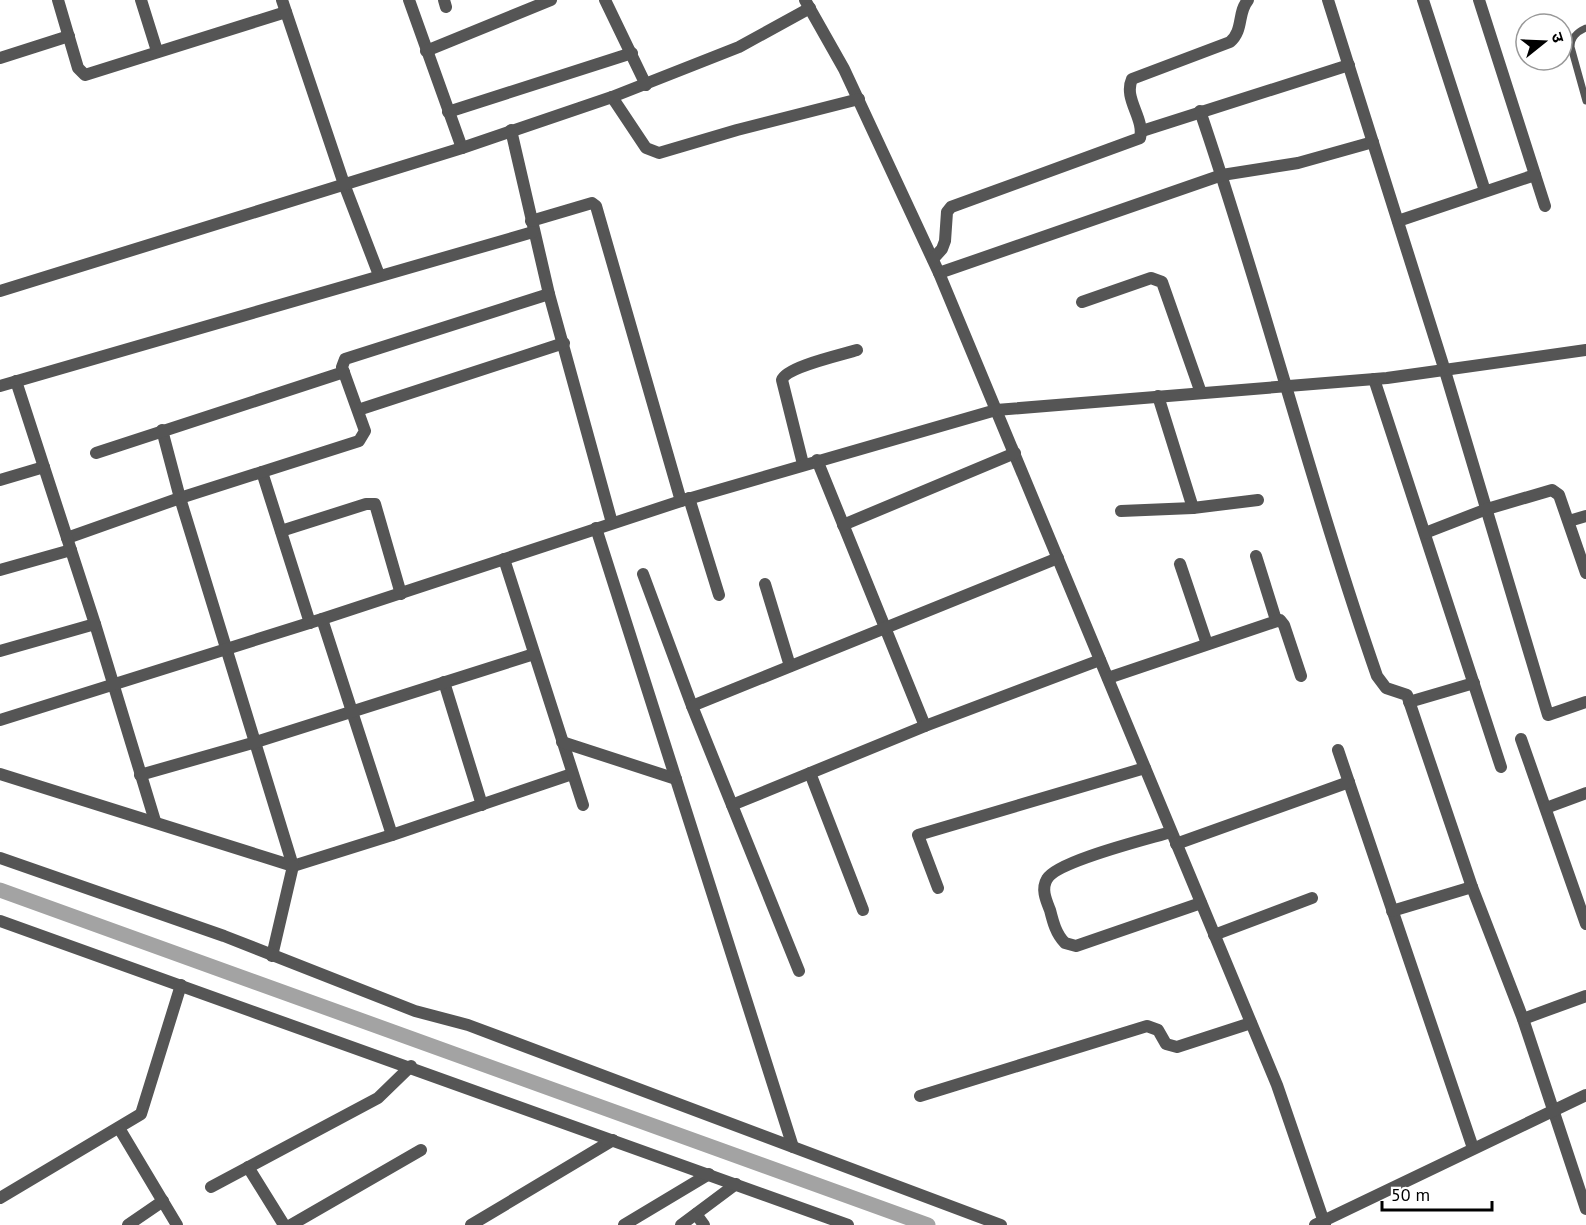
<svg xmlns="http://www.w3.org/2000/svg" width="1586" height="1225" font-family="'PT Sans','Noto Sans Devanagari',sans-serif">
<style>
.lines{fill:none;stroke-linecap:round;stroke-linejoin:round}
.canal{stroke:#a3a3a3;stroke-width:15}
.service{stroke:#555;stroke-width:7}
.minor{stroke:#555;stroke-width:12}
.tertiary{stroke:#555;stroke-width:12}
</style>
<rect width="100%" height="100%" fill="#fff"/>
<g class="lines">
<!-- canal -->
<polyline class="canal" points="0,890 928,1225"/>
<!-- service -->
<path class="service" d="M1586,28c-9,4 -15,9 -15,19l15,54"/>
<!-- minor -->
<g class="minor">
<polyline points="58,0 78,68 85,75 286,12"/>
<polyline points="141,0 157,51"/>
<polyline points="282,0 344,184 379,275"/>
<polyline points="409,0 462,148"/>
<polyline points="444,0 446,7"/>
<polyline points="605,0 646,85"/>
<polyline points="805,0 844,69 939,273 1277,1085 1325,1225"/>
<polyline points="1328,0 1445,371 1548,715 1586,702"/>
<polyline points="1423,0 1485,191"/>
<polyline points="1479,0 1545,206"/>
<polyline points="426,51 551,0"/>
<polyline points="0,58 69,36"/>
<polyline points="612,97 646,148 659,153 737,130 859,99"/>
<path d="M1200,111c64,187 112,378 177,565l9,12 21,7 65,192 51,132 63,190"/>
<polyline points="448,112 632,53"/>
<polyline points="511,130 549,294 612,523"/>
<polyline points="1142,131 1349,65"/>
<polyline points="531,221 592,203 596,206 681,501"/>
<polyline points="1398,221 1535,175"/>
<path d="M933,259l9,-10 3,-8 2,-29 4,-5 189,-69c5,-20 -17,-39 -8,-59l98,-37c14,-12 7,-29 18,-42"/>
<polyline points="939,273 1222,175 1298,163 1373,142"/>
<polyline points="0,291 462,148 612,97 739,47 810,8"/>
<polyline points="1082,302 1151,278 1162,282 1201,393"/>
<polyline points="1374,379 1501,767"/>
<polyline points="0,386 533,232"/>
<polyline points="1158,396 1193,508"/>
<polyline points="358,410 564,343"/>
<polyline points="162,430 180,498 293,866 392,835 572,774"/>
<polyline points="96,453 344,372"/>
<polyline points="817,460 925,726"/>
<path d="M803,464l-21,-84c4,-13 59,-25 75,-30"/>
<polyline points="262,472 310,623"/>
<polyline points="0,480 44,467"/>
<polyline points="689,498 719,595"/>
<polyline points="1121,511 1193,508 1258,500"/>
<polyline points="1569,521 1586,516"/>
<polyline points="843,525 1015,453"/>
<polyline points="596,528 793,1147"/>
<polyline points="281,531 366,504 375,504 401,594"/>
<polyline points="1425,533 1487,509 1552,490 1559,495 1586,573"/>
<polyline points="67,538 180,498 359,441 365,431 342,367 345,359 549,294"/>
<polyline points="1256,556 1276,620"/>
<polyline points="504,559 583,805"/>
<polyline points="1180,564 1207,644"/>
<polyline points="0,570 71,550"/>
<polyline points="643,574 692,706 799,971"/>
<polyline points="765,584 790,666"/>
<polyline points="322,619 392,835"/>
<polyline points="95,624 155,821"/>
<polyline points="0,651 95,624 16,381"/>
<polyline points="1108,678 1280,620 1284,625 1301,676"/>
<polyline points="444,682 482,805"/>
<polyline points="1409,702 1474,683"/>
<polyline points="692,706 1058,558"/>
<polyline points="0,720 322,619 681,501 996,410 1387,378 1586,350"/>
<polyline points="1521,739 1586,924"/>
<polyline points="562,742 676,779"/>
<polyline points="1338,750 1473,1148"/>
<polyline points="810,773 863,910"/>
<polyline points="0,774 293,866 272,956"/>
<polyline points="140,775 256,742 534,654"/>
<polyline points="732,805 925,726 1100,660"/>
<polyline points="1546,808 1586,793"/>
<path d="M1171,832c-23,7 -114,29 -124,47 -6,10 -1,21 3,31 3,12 6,24 15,33l11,3 125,-43"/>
<polyline points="1176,844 1349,782"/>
<polyline points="938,888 918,835 1145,768"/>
<polyline points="1392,911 1472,887"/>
<polyline points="1214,935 1312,898"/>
<polyline points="1523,1019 1586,996"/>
<polyline points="920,1096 1147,1026 1158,1030 1166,1044 1177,1047 1251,1023"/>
<polyline points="119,1128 177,1225"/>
<polyline points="248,1167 284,1225"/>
<polyline points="211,1187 378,1098 411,1066"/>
<polyline points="0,1198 141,1114 181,985"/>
<polyline points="696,1214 704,1225"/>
<polyline points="128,1225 163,1201"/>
<polyline points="291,1225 421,1150"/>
<polyline points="471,1225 613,1140"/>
<polyline points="624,1225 709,1174"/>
<polyline points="681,1225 736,1184"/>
<polyline points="1315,1225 1586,1095"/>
</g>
<!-- tertiary -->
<g class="tertiary">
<polyline points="0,858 224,936 415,1011 468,1025 1001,1225"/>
<polyline points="0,921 848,1225"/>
</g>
</g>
<!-- north arrow -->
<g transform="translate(1544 42) rotate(72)"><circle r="28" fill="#ffffff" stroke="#999999" stroke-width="1.5"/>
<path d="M0-4.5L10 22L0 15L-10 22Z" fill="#000000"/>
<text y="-9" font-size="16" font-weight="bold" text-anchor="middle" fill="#000000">उ</text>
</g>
<!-- scale -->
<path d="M1382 1201v9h110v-9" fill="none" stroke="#000000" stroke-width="3"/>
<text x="1391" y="1201" font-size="18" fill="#000000" stroke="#ffffff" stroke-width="4.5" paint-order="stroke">50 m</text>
</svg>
